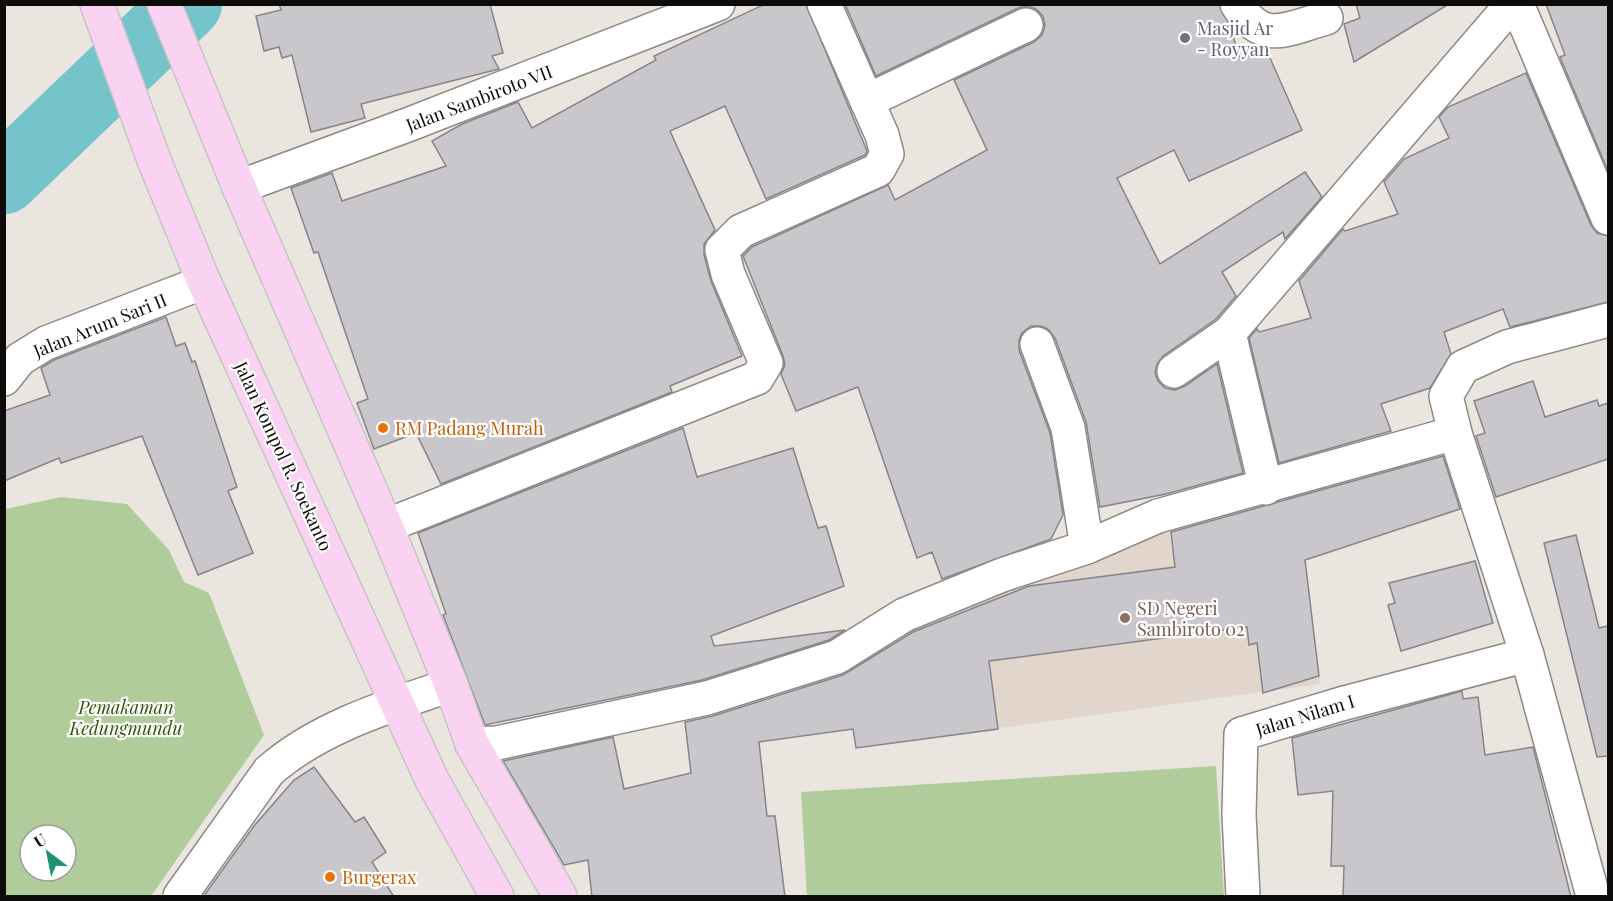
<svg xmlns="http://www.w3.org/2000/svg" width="1613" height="901" font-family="'Playfair Display',serif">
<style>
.built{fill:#e2d6cc}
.green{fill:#b0cc9b;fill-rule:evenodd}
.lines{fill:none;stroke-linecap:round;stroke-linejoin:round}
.river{stroke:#75c3cb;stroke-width:70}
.building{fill:#c9c7cc;stroke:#878489;stroke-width:1.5}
.minor-casing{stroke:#8f8985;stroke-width:36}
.major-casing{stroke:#c5c5c4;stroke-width:36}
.minor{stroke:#fff;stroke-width:33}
.major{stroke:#fbd3f2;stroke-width:33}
.worship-dot{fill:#6b7280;stroke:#fff;stroke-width:2}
.food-dot{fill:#e8710a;stroke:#fff;stroke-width:2}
.education-dot{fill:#8d6e63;stroke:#fff;stroke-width:2}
.labels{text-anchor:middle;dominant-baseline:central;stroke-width:4.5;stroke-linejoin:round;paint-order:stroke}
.worship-label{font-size:18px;fill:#5b616d;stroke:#fff;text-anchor:start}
.street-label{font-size:18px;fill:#0d0c0a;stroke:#fff}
.food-label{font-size:18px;fill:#c56008;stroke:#fff;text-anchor:start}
.education-label{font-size:18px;fill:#785e54;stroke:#fff;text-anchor:start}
.park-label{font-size:18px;font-style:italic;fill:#315304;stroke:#fff}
</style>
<rect width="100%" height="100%" fill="#ebe5e0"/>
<!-- built -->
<polygon class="built" points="1296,490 1320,684 928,738 914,671 908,622 970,614 968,594 1169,517"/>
<!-- green -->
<g class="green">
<path d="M61,497l66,7 42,46 15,32 25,11 55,142 -113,161h-146v-387zM30,835h36v36h-36z"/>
<polygon points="1216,766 1224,896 807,896 801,792"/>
</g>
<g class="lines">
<!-- river -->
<polyline class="river" points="4,179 187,4"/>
</g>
<!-- building -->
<g class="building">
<polygon points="279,4 490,4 503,53 492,56 499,69 361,104 365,118 311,132 292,55 282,58 279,47 264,51 256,16 281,10"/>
<polygon points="765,4 806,4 867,151 865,155 766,199 725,106 670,131 715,230 704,244 704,255 711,281 742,356 670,386 672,392 441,484 416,433 374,449 357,403 368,399 318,252 314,253 291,188 332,173 342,201 446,166 432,141 462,124 518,102 532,128 656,60 654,56"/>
<polygon points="845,4 1219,4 1230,26 1240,59 1266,49 1302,130 1189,181 1174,150 1117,178 1160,264 1305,172 1322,197 1285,239 1283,232 1222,272 1236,296 1216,319 1163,356 1157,364 1155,373 1158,381 1165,388 1175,390 1185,386 1217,364 1243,473 1166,494 1100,507 1086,422 1055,338 1048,329 1041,326 1031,326 1022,333 1019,340 1019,350 1050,433 1063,515 1051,539 942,579 932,552 917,558 858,387 796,411 781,374 785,365 783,356 743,256 752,247 888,185 895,200 987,150 954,80 1034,42 1042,35 1045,26 1043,16 1036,9 1027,6 1018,8 876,76"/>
<polygon points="1356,4 1449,4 1354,62 1344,24 1360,18"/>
<polygon points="1546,4 1608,4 1608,171 1560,57 1565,55"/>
<polygon points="1526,73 1591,225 1597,233 1608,236 1608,302 1510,327 1503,309 1444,332 1451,354 1430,388 1381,404 1391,431 1279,463 1249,338 1257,329 1259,332 1311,318 1299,281 1343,229 1345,231 1398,214 1384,182 1404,159 1449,138 1439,117 1448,107"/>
<polygon points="166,317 176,346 185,343 192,362 195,361 237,487 228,491 253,553 198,575 142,436 61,463 59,458 4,481 4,411 50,395 41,368 54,360"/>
<polygon points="1533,381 1545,417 1597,400 1599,406 1608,403 1608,459 1496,497 1476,436 1485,433 1474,401"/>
<polygon points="683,428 697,477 793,448 818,528 826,526 844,586 711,636 714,646 845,630 829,640 702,680 485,725 443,615 446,614 418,533"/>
<polygon points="1443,456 1460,509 1305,560 1319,676 1263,693 1257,643 1249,645 1247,627 989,661 998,729 856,748 853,729 759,742 767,816 775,816 785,897 592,897 588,860 564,865 503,761 613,737 624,789 691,773 685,722 713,716 843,675 913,632 1029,586 1175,567 1171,532"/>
<polygon points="1576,535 1599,628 1608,626 1608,756 1597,757 1544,543"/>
<polygon points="1475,561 1493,623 1401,651 1388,605 1395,603 1389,583"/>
<polygon points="1462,691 1463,699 1478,697 1485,755 1533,747 1571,897 1343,897 1344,866 1331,866 1333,791 1298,795 1292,738"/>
<polygon points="314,767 355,822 364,817 386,852 372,862 394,897 203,897 254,826 294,780"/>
</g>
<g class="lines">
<!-- minor casing -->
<g class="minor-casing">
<g id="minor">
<path d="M1237,4c26,42 49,25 89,14"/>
<polyline points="1517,4 1608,218"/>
<polyline points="867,101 1026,25"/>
<polyline points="239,187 410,124 718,4"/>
<polyline points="1229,333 1266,488"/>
<polyline points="1037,344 1068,428 1087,547"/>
<polyline points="1174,371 1229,333 1512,4"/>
<polyline points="4,379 20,359 46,343 204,282"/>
<polyline points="386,526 757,378 766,363 728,274 722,250 741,231 878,170 887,154 882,135 824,4"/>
<polyline points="472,744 497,743 707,698 837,657 904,615 1002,575 1087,547 1158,516 1455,433"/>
<path d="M180,896l89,-125c50,-44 120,-65 182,-86"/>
<polyline points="1243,896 1239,815 1241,734 1341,704 1527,655"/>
<polyline points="1593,896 1527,655 1455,433 1446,396 1463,367 1507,347 1608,320"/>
</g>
</g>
<!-- major casing -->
<g class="major-casing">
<g id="major">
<polyline points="97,4 154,160 204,282 432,780 497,896"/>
<polyline points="164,4 239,187 386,526 451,685 472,744 560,896"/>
</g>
</g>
<!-- minor -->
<use href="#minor" class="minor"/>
<!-- major -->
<use href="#major" class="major"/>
</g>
<!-- markers -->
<circle class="worship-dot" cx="1185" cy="38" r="6"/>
<g class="food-dot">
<circle cx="383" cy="428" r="6"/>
<circle cx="330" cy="877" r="6"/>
</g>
<circle class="education-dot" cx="1125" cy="618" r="6"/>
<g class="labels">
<!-- worship labels -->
<g class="worship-label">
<text x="1197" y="28">Masjid Ar<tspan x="1197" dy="21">- Royyan</tspan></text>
</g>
<!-- street labels -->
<g class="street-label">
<text transform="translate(479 98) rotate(-21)">Jalan Sambiroto VII</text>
<text transform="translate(100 325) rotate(-22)">Jalan Arum Sari II</text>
<text transform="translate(284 456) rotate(65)">Jalan Kompol R. Soekanto</text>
<text transform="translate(1305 715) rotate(-17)">Jalan Nilam I</text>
</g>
<!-- food labels -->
<g class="food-label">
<text x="395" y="428">RM Padang Murah</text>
<text x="342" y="877">Burgerax</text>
</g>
<!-- education labels -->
<g class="education-label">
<text x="1137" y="608">SD Negeri<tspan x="1137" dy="21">Sambiroto 02</tspan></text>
</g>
<!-- park labels -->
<g class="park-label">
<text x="126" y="707">Pemakaman<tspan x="126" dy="21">Kedungmundu</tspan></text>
</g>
</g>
<!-- border -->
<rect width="1613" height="901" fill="none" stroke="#0d0c0a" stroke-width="12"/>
<!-- north arrow -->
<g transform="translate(48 853) rotate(328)"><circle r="28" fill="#ffffff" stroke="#9e9e9d" stroke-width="1.5"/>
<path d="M0-4.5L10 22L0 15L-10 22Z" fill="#209274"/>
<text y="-9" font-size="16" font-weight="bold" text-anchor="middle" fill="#0d0c0a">U</text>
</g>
</svg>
